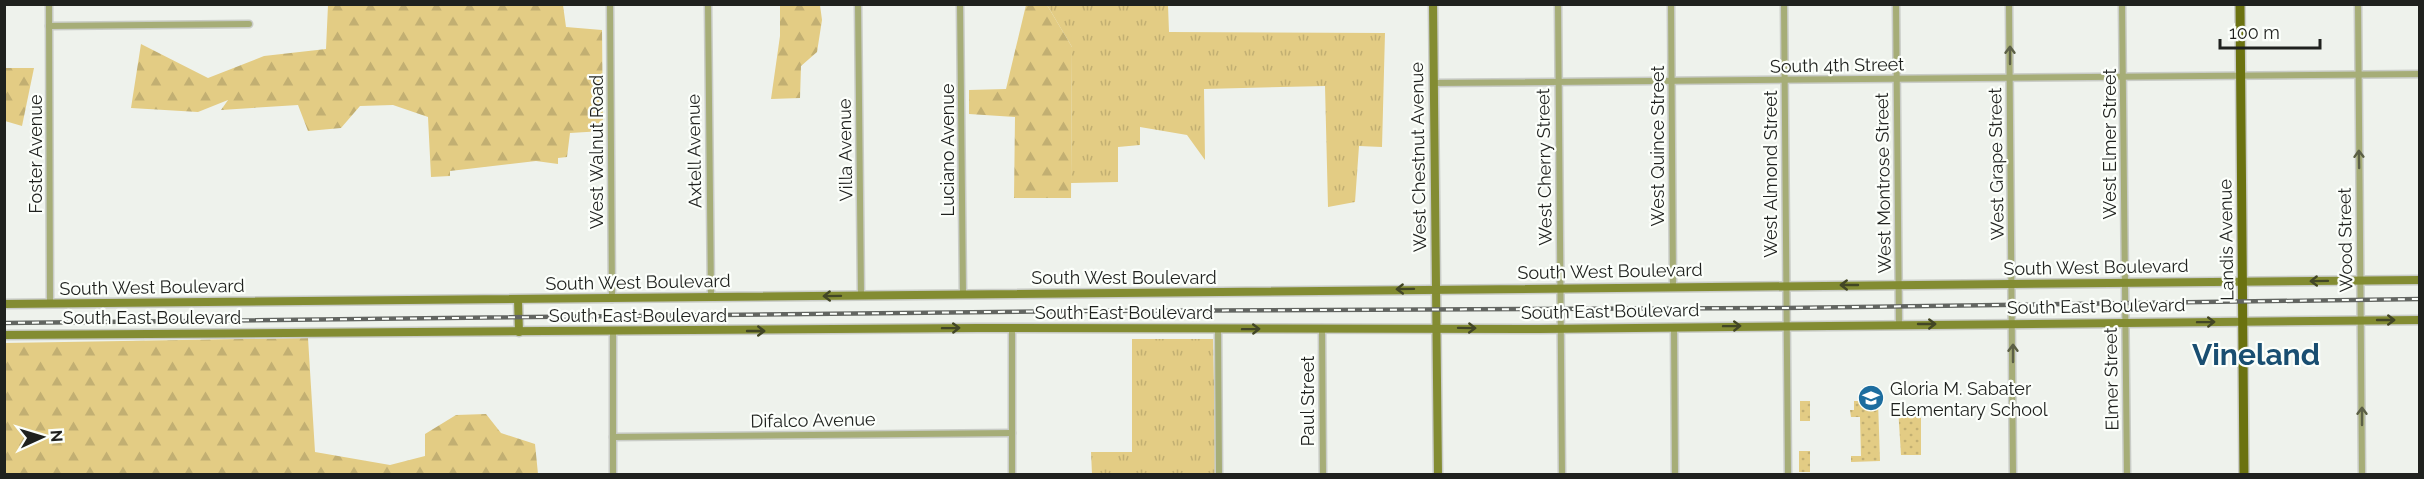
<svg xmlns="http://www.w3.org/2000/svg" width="2424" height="479" font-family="Raleway,sans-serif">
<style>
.grass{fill:url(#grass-tufts)}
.forest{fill:url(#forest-firs)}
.park{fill:url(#park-dots)}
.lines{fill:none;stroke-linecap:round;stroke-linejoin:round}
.street-casing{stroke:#c9ccc7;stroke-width:9}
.secondary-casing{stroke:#c9ccc7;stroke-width:11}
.primary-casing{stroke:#c9ccc7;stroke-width:12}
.street{stroke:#a6ad77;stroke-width:6}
.secondary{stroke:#838c32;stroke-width:8}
.primary{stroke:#6b7210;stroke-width:9}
.rail-casing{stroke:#626561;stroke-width:4.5}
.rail{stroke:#fcfffb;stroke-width:2;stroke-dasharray:7;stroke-linecap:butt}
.oneway{stroke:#5c6046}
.oneway2{stroke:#424625}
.labels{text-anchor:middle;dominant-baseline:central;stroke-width:4.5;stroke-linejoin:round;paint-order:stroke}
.street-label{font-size:18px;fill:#1f211e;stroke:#fcfffb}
.poi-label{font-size:18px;fill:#1f211e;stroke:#fcfffb;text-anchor:start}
.town-label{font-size:30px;font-weight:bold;fill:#194e71;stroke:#fcfffb}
</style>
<defs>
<pattern id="grass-tufts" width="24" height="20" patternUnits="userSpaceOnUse" patternTransform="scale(1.5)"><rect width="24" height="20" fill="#e3cc84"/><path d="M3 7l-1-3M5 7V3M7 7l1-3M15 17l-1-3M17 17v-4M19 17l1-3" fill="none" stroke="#c2af72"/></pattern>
<pattern id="forest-firs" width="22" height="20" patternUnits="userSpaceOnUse" patternTransform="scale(1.5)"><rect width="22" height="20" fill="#e3cc84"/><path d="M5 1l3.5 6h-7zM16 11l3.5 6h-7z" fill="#c2af72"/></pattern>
<pattern id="park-dots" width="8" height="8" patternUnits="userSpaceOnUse" patternTransform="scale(1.5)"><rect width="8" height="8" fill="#e3cc84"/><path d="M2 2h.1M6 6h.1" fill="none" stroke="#c2af72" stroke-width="1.8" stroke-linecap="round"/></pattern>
</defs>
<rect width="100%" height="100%" fill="#eef2ec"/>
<!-- grass -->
<g class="grass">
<polygon points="1047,5 1168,5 1169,32 1385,33 1382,147 1359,146 1355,202 1328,207 1325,86 1204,89 1205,160 1187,135 1140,127 1140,145 1118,147 1118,182 1071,183 1072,47"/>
<polygon points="1132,339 1213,339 1216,474 1092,474 1091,452 1132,452"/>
</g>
<!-- forest -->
<g class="forest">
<polygon points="328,5 563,5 566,27 602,30 603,131 570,133 567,157 558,158 558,164 536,161 450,171 450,176 431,177 428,117 393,105 360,106 341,128 308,131 298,105 221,110 228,100 198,112 131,108 141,44 208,78 264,56 326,49"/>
<polygon points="780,5 820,5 822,20 817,52 801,66 800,98 771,99 780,36"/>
<polygon points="1026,5 1047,5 1072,47 1071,198 1014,198 1015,117 969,114 969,90 1006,89"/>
<polygon points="4,68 34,68 22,126 5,121"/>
<polygon points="308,338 315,452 390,465 425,456 425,434 456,415 486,414 501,433 535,444 538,474 5,474 5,343"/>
</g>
<!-- park -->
<g class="park">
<rect x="1800" y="401" width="10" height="20"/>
<polygon points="1854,401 1878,401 1880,461 1851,462 1851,456 1861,456 1860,417 1851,417 1850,410 1854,410"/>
<polygon points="1898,407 1921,407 1921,455 1901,455"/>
<rect x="1799" y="451" width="11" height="21"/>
</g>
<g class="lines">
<!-- street casing -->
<g class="street-casing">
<g id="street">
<polyline points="49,4 50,304"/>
<polyline points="610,4 612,299"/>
<polyline points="708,4 711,297"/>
<polyline points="858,4 861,295"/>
<polyline points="960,4 963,295"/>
<polyline points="1558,4 1562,474"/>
<polyline points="1671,4 1673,286"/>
<polyline points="1784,4 1788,474"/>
<polyline points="1896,4 1899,324"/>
<polyline points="2009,4 2013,474"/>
<polyline points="2122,4 2127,474"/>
<polyline points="2358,4 2362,474"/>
<polyline points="49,26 249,24"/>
<polyline points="1434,83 2420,74"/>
<polyline points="1674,327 1675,474"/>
<polyline points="1012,328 1012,474"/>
<polyline points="1322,328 1323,474"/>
<polyline points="1218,329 1219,474"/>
<polyline points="613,437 1012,433"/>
<polyline points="613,474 613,332"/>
</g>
</g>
<!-- secondary casing -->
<g class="secondary-casing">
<g id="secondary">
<polyline points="1433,4 1438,474"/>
<polyline points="518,300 519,332"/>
<polyline points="4,304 2420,280"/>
<polyline points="4,335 977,328 1539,329 2420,320"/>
</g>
</g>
<!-- primary casing -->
<g class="primary-casing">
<polyline id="primary" points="2240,4 2244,474"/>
</g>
<!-- street -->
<use href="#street" class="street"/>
<!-- secondary -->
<use href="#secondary" class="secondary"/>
<!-- primary -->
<use href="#primary" class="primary"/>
<!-- rail casing -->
<g class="rail-casing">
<polyline id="rail" points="4,323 1079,311 1786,308 2420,299"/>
</g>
<!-- rail -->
<use href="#rail" class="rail"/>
</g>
<!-- one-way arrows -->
<defs><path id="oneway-shaft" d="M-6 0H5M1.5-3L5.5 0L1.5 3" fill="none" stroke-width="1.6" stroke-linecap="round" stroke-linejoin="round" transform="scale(1.5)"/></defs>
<g class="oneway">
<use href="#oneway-shaft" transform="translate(2010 55) rotate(-90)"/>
<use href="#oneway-shaft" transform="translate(2359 159) rotate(-91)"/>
<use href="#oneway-shaft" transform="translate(2013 353) rotate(-90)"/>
<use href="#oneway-shaft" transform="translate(2362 416) rotate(-90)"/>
</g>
<g class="oneway2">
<use href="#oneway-shaft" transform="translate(2319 281) rotate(179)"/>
<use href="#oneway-shaft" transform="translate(1849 285) rotate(180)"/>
<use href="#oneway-shaft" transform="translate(1405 289) rotate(179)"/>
<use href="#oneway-shaft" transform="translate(832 296) rotate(179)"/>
<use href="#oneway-shaft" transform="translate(2386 320)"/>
<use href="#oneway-shaft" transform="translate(2206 322) rotate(-1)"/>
<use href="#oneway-shaft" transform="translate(1927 324)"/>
<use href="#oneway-shaft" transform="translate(1732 326) rotate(-1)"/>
<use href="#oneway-shaft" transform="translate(951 328) rotate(-1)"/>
<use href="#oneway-shaft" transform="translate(1467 328) rotate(1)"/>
<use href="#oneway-shaft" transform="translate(1251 329) rotate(-1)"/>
<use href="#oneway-shaft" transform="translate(756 331)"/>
</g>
<!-- icons -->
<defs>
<g id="school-disc" transform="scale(1.35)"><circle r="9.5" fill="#1d6d9f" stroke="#fcfffb"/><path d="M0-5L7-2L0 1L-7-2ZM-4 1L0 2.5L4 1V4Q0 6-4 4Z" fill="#fff"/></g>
</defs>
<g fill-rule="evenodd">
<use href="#school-disc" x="1871" y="398"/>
</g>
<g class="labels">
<!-- street labels -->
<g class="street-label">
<text transform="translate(1837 65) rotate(-1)">South 4th Street</text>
<text transform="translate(2109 144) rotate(-90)">West Elmer Street</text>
<text transform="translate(1657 146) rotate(-90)">West Quince Street</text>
<text transform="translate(845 150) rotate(-91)">Villa Avenue</text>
<text transform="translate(947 150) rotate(-90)">Luciano Avenue</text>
<text transform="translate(694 151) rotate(-91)">Axtell Avenue</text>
<text transform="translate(596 152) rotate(-90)">West Walnut Road</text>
<text transform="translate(35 154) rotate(-90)">Foster Avenue</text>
<text transform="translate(1418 157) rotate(-91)">West Chestnut Avenue</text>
<text transform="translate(1996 164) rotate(-91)">West Grape Street</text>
<text transform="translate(1544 167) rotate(-91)">West Cherry Street</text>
<text transform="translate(1770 174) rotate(-90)">West Almond Street</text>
<text transform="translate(1883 183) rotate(-91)">West Montrose Street</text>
<text transform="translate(2226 240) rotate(-91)">Landis Avenue</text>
<text transform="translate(2345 240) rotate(-91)">Wood Street</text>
<text transform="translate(2096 267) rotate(-1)">South West Boulevard</text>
<text transform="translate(1610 271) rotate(-1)">South West Boulevard</text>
<text x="1124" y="277">South West Boulevard</text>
<text transform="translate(638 282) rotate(-1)">South West Boulevard</text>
<text transform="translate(152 287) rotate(-1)">South West Boulevard</text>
<text transform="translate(2096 306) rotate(-1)">South East Boulevard</text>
<text transform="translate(1610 311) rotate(-1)">South East Boulevard</text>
<text x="1124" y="312">South East Boulevard</text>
<text x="638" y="315">South East Boulevard</text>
<text x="152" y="317">South East Boulevard</text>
<text transform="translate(2111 379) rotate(-91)">Elmer Street</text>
<text transform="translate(1307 401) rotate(-90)">Paul Street</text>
<text transform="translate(813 420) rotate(-1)">Difalco Avenue</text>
</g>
<!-- poi labels -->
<g class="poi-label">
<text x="1890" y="388">Gloria M. Sabater<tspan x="1890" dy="21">Elementary School</tspan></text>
</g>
<!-- town labels -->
<g class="town-label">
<text x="2256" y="354">Vineland</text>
</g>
</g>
<!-- border -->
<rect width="2424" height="479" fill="none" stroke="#1f211e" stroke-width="12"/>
<!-- north arrow -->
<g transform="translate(42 437) rotate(86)" stroke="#fcfffb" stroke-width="4.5" paint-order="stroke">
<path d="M0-4.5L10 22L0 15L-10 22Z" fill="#1f211e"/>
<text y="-9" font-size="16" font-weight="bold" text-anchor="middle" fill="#1f211e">N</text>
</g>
<!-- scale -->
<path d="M2220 39v9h100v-9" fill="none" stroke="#1f211e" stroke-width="3"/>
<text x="2229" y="39" font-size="18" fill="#1f211e" stroke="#fcfffb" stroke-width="4.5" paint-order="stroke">100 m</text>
</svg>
